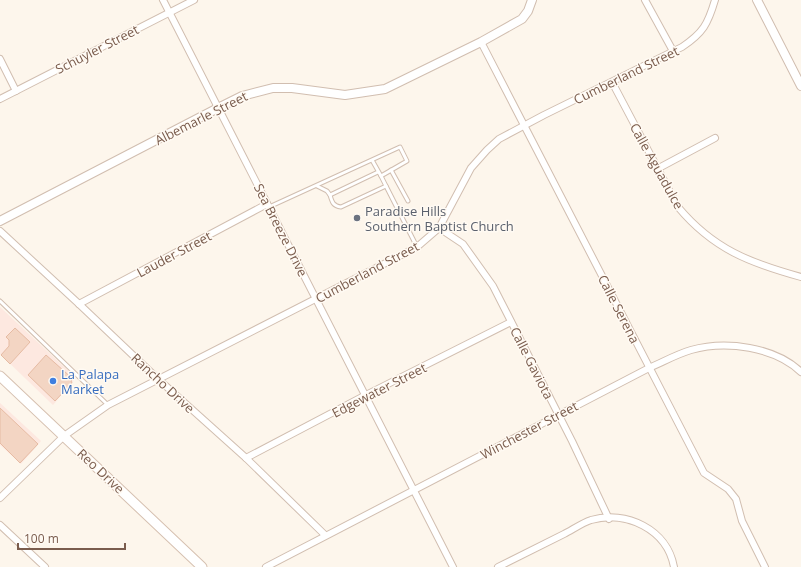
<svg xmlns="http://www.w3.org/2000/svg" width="801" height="567" font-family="'Open Sans',sans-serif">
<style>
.commercial{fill:#fde8e0}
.building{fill:#f3d5c3;stroke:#e6bba3}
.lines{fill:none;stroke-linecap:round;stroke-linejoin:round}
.service-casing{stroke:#d1beb0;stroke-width:5}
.minor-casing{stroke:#d1beb0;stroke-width:8}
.tertiary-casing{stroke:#d1beb0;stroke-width:10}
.secondary-casing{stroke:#d6c0b0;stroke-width:11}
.service{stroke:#fff;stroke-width:3}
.minor{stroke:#fff;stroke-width:6}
.tertiary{stroke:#fff;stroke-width:8}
.secondary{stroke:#fff;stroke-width:9}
.worship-dot{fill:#6b7280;stroke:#fffaf3;stroke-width:1.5}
.shop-dot{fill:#3f7fe0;stroke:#fffaf3;stroke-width:1.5}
.labels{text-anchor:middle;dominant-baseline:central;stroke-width:3;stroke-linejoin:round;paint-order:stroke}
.street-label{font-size:13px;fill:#7a5c4d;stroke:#fffaf3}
.worship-label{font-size:13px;fill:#5b616d;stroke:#fffaf3;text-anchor:start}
.shop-label{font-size:13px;fill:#366cbe;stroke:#fffaf3;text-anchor:start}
</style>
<rect width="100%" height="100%" fill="#fdf6ec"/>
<!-- commercial -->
<g class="commercial">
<polygon points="0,307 76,378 53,405 0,354"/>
<polygon points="0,403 41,441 21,464 0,445"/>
</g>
<!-- building -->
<g class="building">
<polygon points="15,328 30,342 10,364 1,355 9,346 9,340 6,337"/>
<polygon points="46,355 73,379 71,381 72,383 55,401 28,375"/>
<polygon points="0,408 38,444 20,463 0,443"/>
</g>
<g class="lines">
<!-- service casing -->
<g class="service-casing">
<g id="service">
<polyline points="391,170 408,201"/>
<path d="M378,172l-48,23c2,7 3,11 11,12l45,-21 -5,-10"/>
<polyline points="317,186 327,191 330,195"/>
<polyline points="386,186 417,247"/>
<polyline points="269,207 400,147 407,161 381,176 372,160"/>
<polyline points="0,301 108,405"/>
</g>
</g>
<!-- minor casing -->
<g class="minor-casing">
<g id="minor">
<polyline points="163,0 453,567"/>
<polyline points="645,0 673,51"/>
<polyline points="481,42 704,473 728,489 736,499 742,521 765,567"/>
<polyline points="0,59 16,91"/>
<path d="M612,82l66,125c35,42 72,56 123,70"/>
<polyline points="0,99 194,0"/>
<polyline points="657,169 715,138"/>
<polyline points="439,228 463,244 493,286 572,441 609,519"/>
<polyline points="0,231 79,304 158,379 246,458 325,535"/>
<polyline points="79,304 267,204"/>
<polyline points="246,458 366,395 511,322"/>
<path d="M0,498l64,-62 44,-31 309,-158 22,-19 32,-60 16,-18 12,-11 45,-24 138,-68c21,-14 26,-23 33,-47"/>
<polyline points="0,525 45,567"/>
<path d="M266,567l383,-199c14,-6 28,-14 42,-18 35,-10 84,-3 110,22"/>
<path d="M498,567c22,-11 44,-22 66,-33 8,-4 18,-11 27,-14 35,-10 76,9 83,47"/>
</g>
</g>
<!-- tertiary casing -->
<g class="tertiary-casing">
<g id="tertiary">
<polyline points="757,0 801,86"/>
<polyline points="0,221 218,108 242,96 273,88 292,88 345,95 385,89 481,42 522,19 528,11 532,0"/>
</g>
</g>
<!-- secondary casing -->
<g class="secondary-casing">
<polyline id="secondary" points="0,376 202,567"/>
</g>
<!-- service -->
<use href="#service" class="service"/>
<!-- minor -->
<use href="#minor" class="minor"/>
<!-- tertiary -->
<use href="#tertiary" class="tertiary"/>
<!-- secondary -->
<use href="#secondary" class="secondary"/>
</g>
<!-- markers -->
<circle class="worship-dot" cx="357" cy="218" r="4"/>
<circle class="shop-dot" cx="53" cy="381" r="4"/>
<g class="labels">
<!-- street labels -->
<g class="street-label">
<text transform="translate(97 49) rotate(-27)">Schuyler Street</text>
<text transform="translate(626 75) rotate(-26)">Cumberland Street</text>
<text transform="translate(201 118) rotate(-27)">Albemarle Street</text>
<text transform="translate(657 166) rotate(61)">Calle Aguadulce</text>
<text transform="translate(281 230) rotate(63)">Sea Breeze Drive</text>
<text transform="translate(174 254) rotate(-28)">Lauder Street</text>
<text transform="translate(367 272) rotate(-28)">Cumberland Street</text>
<text transform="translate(619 309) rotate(63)">Calle Serena</text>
<text transform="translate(532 363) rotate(63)">Calle Gaviota</text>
<text transform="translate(163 383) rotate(43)">Rancho Drive</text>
<text transform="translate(379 390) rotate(-27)">Edgewater Street</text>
<text transform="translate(529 430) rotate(-28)">Winchester Street</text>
<text transform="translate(101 471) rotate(43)">Reo Drive</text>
</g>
<!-- worship labels -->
<g class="worship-label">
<text x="365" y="211">Paradise Hills<tspan x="365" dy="15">Southern Baptist Church</tspan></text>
</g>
<!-- shop labels -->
<g class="shop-label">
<text x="61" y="374">La Palapa<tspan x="61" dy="15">Market</tspan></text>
</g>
</g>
<!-- scale -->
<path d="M18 543v6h107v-6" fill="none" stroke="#7a5c4d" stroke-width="2"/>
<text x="24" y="543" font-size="12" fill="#7a5c4d" stroke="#fffaf3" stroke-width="3" paint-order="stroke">100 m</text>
</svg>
